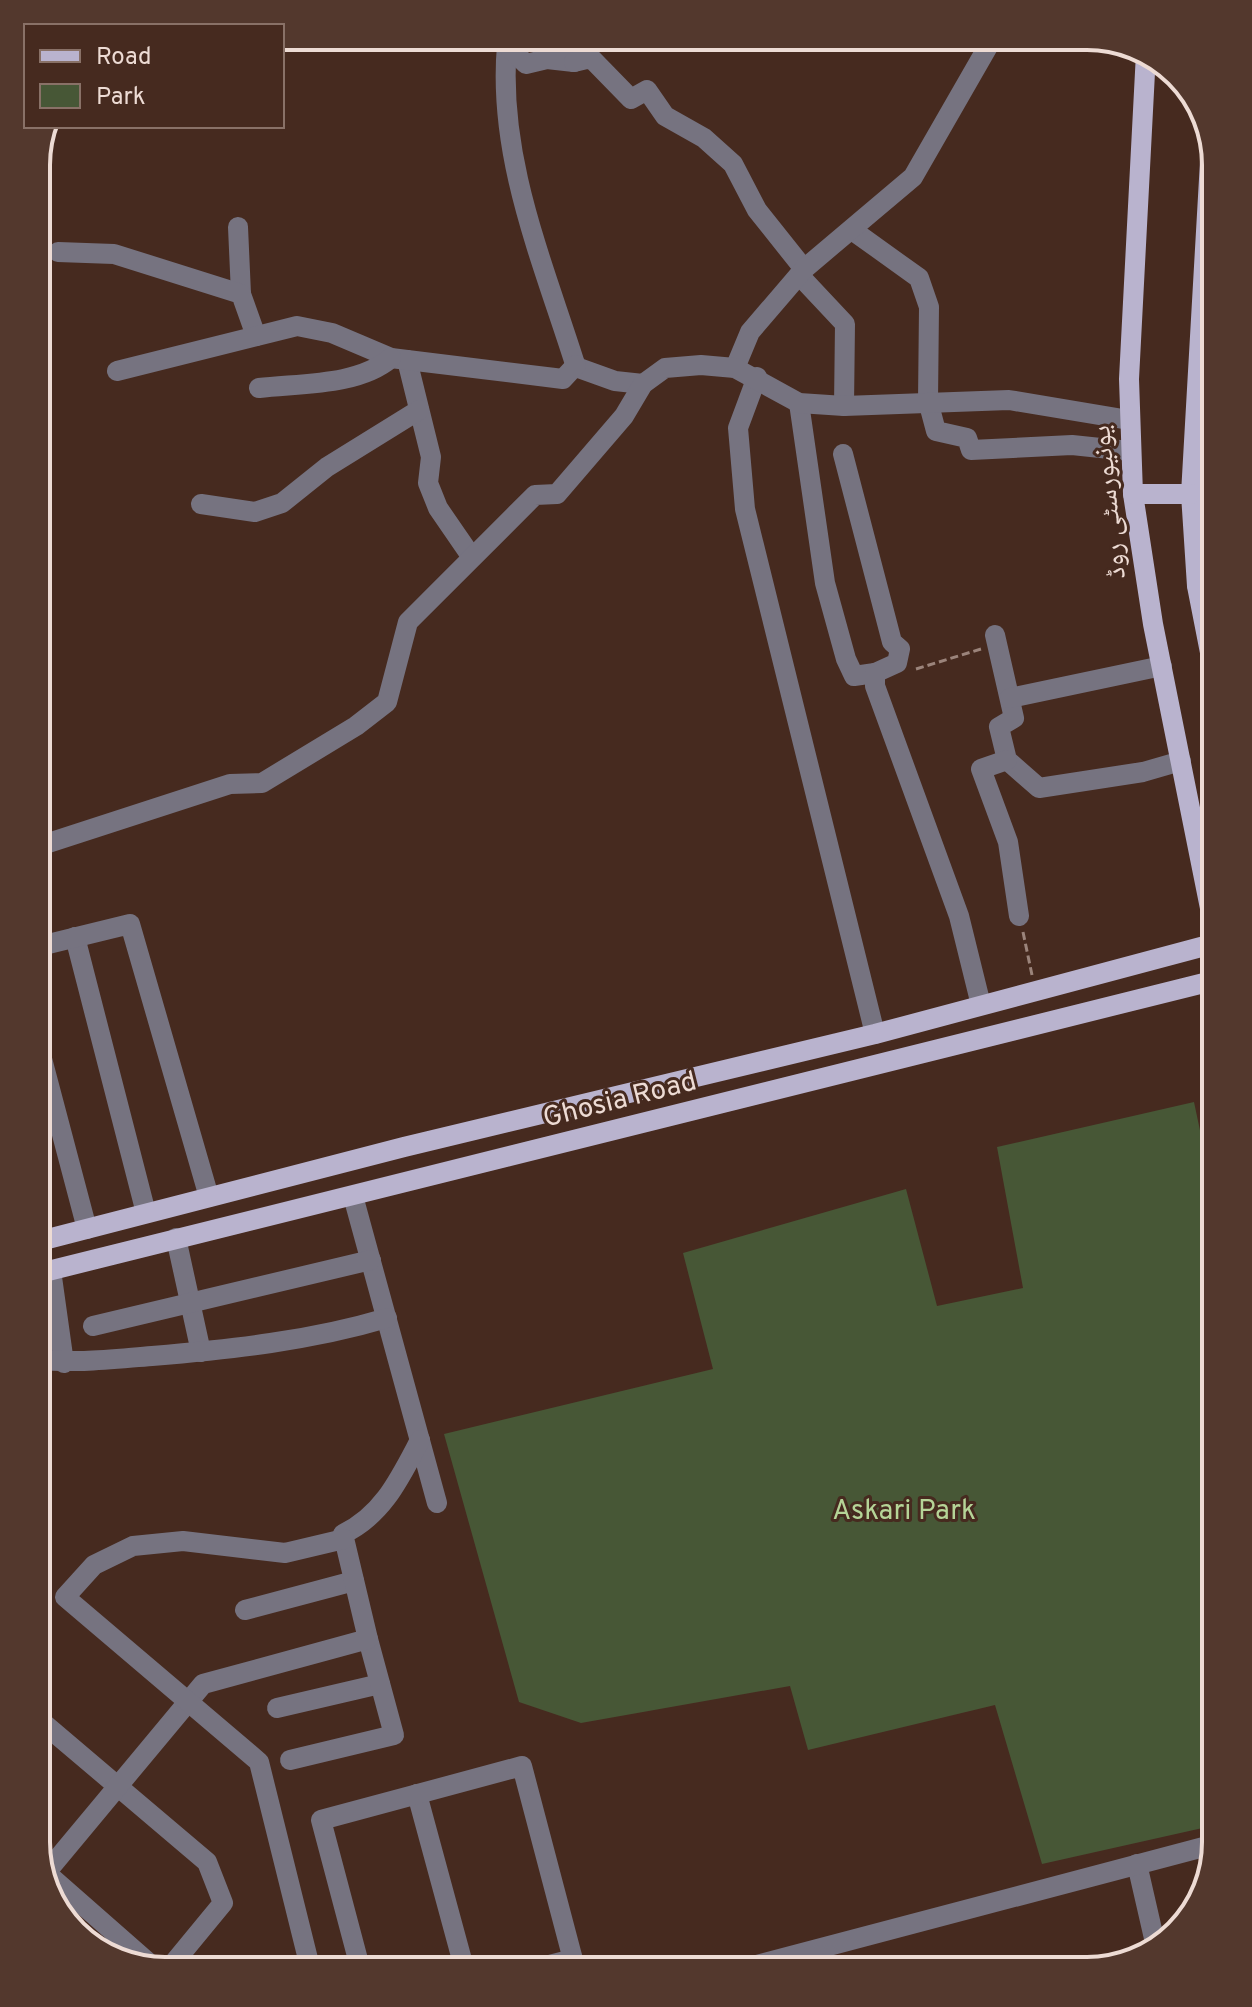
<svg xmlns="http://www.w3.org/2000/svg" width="1252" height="2007" font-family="Overpass,'Noto Naskh Arabic',sans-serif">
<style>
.park{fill:#475736}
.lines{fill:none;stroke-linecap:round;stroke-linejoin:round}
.path{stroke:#9b847b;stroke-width:3;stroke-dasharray:8 4;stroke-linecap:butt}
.minor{stroke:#767380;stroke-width:20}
.major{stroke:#b9b3ce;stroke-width:20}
.labels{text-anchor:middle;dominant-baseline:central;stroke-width:6;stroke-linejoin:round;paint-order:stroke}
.street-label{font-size:28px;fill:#eddbd4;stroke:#462a1f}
.park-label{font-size:28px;fill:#b5d497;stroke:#462a1f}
.rim{fill:none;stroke:#eddbd4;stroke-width:4}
</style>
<rect width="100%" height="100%" fill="#462a1f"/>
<!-- park -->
<polygon class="park" points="1194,1102 1216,1206 1216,1825 1042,1864 995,1705 808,1750 790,1686 581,1723 519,1702 444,1434 713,1369 683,1253 906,1189 937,1306 1023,1288 997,1147"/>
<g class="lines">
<!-- path -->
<g class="path">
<polyline points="916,669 981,649"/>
<polyline points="1023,932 1032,975"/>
</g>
<!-- minor -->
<g class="minor">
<path d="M491,36l16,9c-10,112 36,217 69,322l39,14 28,3"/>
<polyline points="507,45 526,64 547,59 574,62 567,36"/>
<polyline points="574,62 591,58 631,99 647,90 665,116 704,138 733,164 757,210 804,269"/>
<polyline points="238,227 241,294"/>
<polyline points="852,230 919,278 929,307 928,401 936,431 967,438 971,450 1072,445 1129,451"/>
<polyline points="58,252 114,254 241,294 256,336"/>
<polyline points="799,275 845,324 844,406"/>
<polyline points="407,360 431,457 428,483 438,508 471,556"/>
<polyline points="735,368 750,332 804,269 913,177 994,36"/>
<polyline points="117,371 297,326 332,333 391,358 563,379 576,365"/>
<polyline points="757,377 738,428 745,509 875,1034"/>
<path d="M259,388c41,-5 99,-2 132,-30"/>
<polyline points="799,403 825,583 846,659 854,676 875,673"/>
<polyline points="843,454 892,642 900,649 897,663 875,673 875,686 959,916 981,1005"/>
<polyline points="201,504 255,512 282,503 327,467 419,410"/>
<polyline points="1197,586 1216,581"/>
<polyline points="995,635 1014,718 999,727 1007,760 1039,788 1143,772 1181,761"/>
<polyline points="1010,698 1162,666"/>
<polyline points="1007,760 981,769 1008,842 1019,916"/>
<polyline points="36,847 230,784 262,783 356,726 387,702 408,622 535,495 557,494 624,416 643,384 665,368 701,365 735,368 799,403 844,406 1009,400 1129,420"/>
<polyline points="75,937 146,1213"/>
<polyline points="36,947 130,924 209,1197"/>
<polyline points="36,1036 87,1229"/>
<polyline points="353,1196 437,1503"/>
<polyline points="176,1238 201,1352"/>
<polyline points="51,1270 64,1363"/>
<polyline points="93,1326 371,1260"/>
<path d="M36,1359c39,5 77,0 116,-3 80,-7 158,-15 235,-38"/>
<polyline points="245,1610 354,1581"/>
<polyline points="277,1708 380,1684"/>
<polyline points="36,1717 207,1862 223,1903 167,1971"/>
<polyline points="290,1760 394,1735 368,1639"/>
<polyline points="417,1794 465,1971"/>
<polyline points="1137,1864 1156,1947"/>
<polyline points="43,1870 158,1971"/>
<path d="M44,1875l159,-191 165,-45 -25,-105c40,-19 57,-56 77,-94"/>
<polyline points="311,1971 259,1762 65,1597 94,1565 133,1546 183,1541 285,1553 344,1539"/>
<polyline points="361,1971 321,1820 522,1766 576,1971"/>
<polyline points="526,1971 573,1959"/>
<polyline points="734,1971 1215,1844"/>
</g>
<!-- major -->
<g class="major">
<polyline points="1146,53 1129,379 1133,494 1153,624 1216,938"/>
<polyline points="1211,144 1191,494 1197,586 1216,683"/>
<polyline points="1133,494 1191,494"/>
<polyline points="36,1242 404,1147 875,1034 1216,943"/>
<polyline points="36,1274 1216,980"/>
</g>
</g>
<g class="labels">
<!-- street labels -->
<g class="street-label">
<text transform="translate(1110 502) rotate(-96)">یونیورسٹی روڈ</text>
<text transform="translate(620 1101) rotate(-14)">Ghosia Road</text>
</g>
<!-- park labels -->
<g class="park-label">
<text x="904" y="1512">Askari Park</text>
</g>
</g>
<!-- crop -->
<path d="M0 0H1252V2007H0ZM165 50H1087A115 115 0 0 1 1202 165V1842A115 115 0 0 1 1087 1957H165A115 115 0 0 1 50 1842V165A115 115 0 0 1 165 50Z" fill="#53382d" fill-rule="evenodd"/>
<path class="rim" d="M165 50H1087A115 115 0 0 1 1202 165V1842A115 115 0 0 1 1087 1957H165A115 115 0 0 1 50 1842V165A115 115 0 0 1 165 50Z"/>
<!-- legend -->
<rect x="24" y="24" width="260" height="104" fill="#462a1f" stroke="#897167" stroke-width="2"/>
<rect x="40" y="50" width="40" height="12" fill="#b9b3ce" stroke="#897167" stroke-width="2"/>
<text x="96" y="64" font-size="24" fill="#eddbd4">Road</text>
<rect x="40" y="84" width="40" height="24" fill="#475736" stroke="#897167" stroke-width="2"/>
<text x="96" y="104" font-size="24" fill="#eddbd4">Park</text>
</svg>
